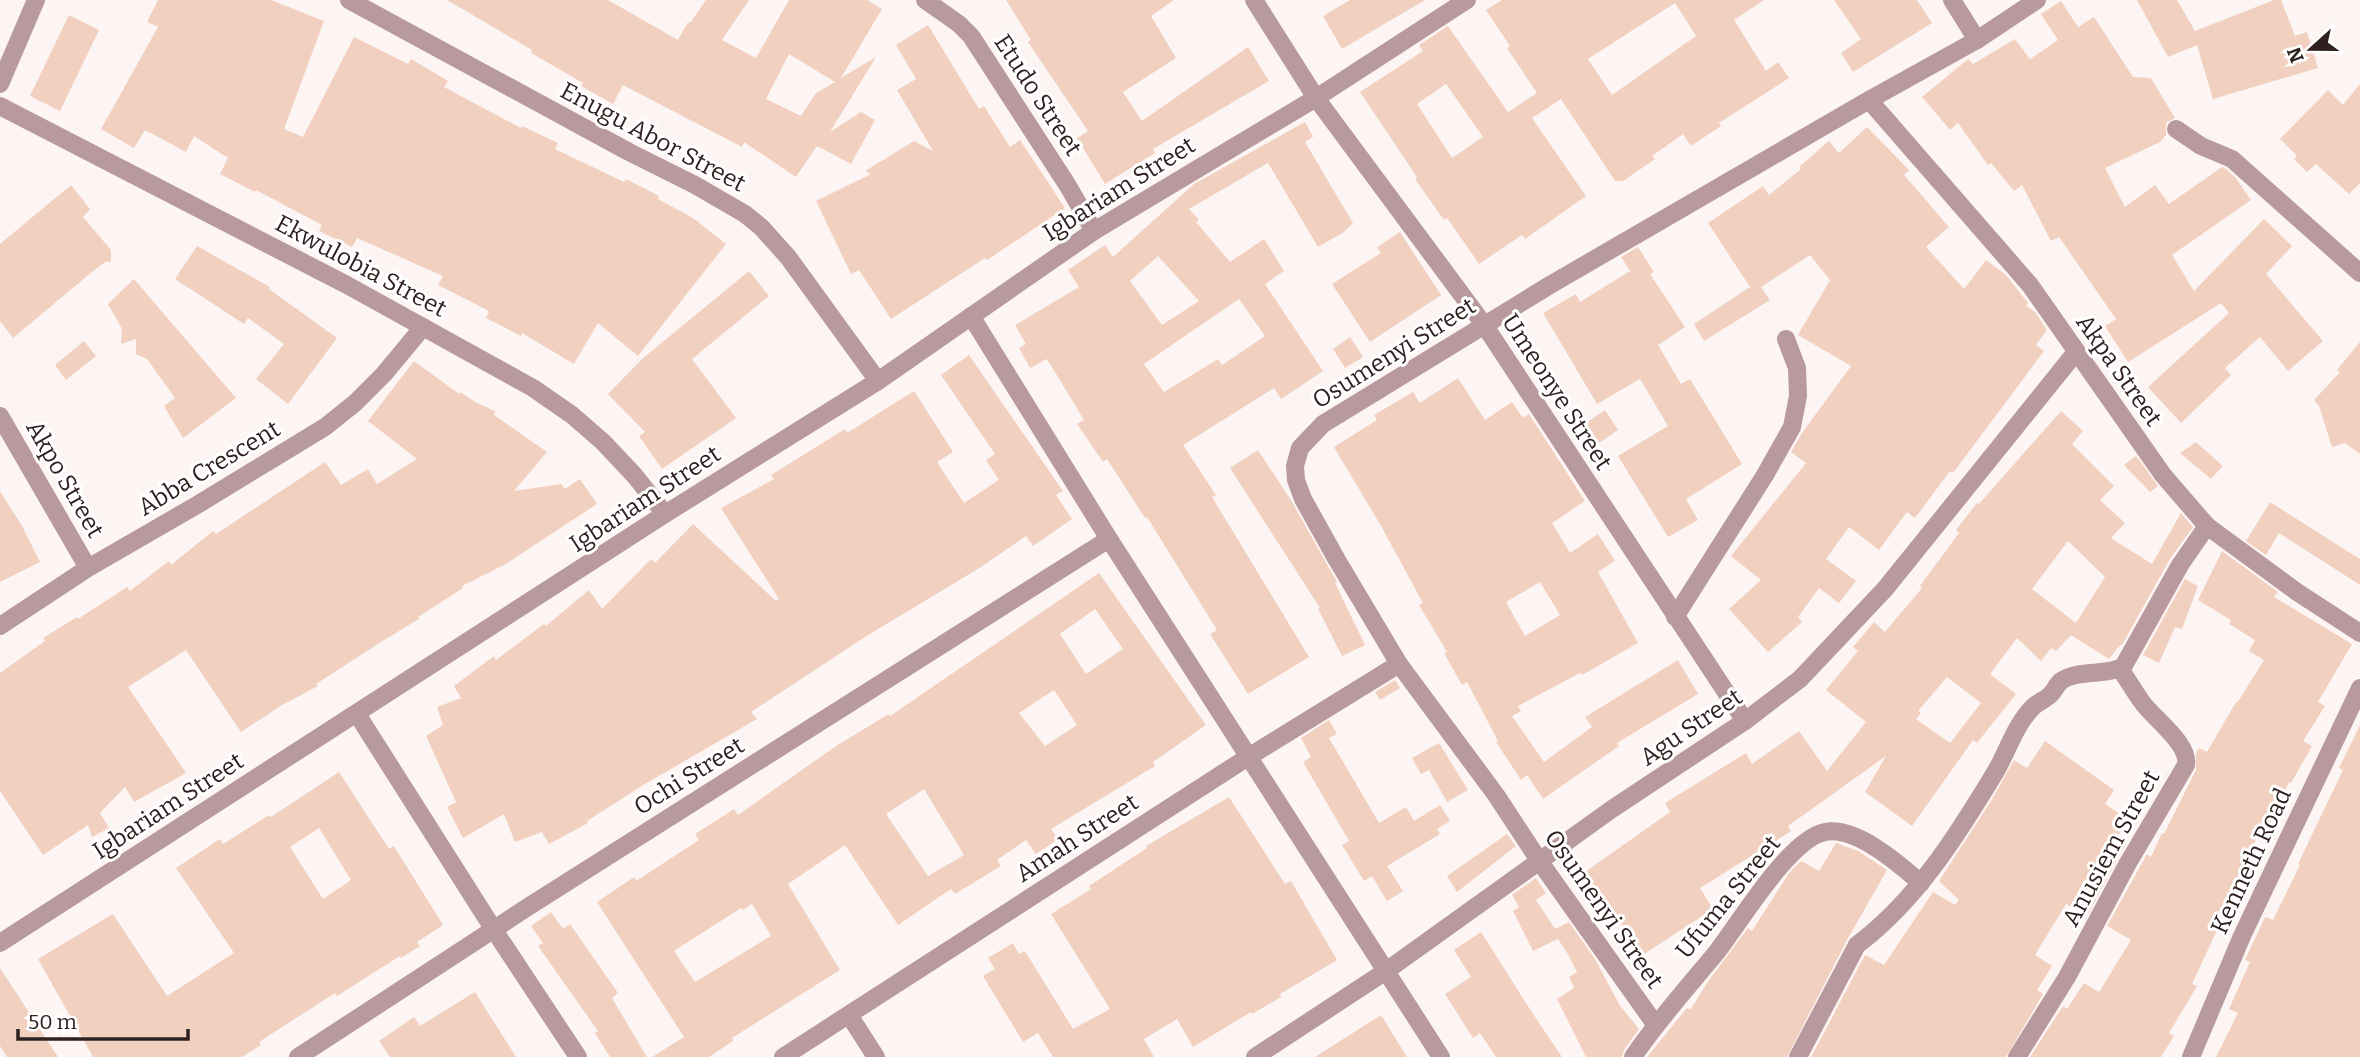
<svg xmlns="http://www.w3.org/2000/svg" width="2360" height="1057" font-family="Bitter,serif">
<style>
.building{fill:#f1d0c0;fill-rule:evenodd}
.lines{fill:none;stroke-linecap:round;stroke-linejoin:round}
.street{stroke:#b8999d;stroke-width:18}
.labels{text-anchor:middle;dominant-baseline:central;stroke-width:6;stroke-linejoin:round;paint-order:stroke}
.street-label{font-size:24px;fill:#2e201e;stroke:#fff}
</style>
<rect width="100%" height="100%" fill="#fdf5f3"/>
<!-- building -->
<g class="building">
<polygon points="158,0 271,0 324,21 284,129 303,137 354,37 408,64 411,59 448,81 444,87 521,128 522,126 558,143 555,149 624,182 626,179 659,196 658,199 693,218 726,244 638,356 598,323 574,364 522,333 521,336 486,318 489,311 438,285 443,276 357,238 352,247 319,231 322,225 256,190 255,192 220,174 228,158 194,136 186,152 145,130 134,148 101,129 158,27 147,22"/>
<path d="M447,0h161l70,40 10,-18 2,1 16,-23h43l-27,40 34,18 33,-58h78l15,9 -41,69 35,-21 -46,75 31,-20 14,8 -24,44 -34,-18 -21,31 -52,-35 -2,5 -119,-62 -10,19 -32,-18 2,-3 -52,-30 1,-3zM789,54l46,28 -19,11 -15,23 -35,-17z"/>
<polygon points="1006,0 1174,0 1151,16 1176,58 1123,92 1142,121 1248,47 1269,81 1153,149 1155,153 1105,184 1077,138 1088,131 1028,42 1031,40"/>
<polygon points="1350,0 1425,0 1342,49 1323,16"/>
<path d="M1502,0h262l-30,20 32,51 12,-9 11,16 -70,45 2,3 -30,20 -8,-12 -31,22 3,3 -32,22h-8l-54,-82 -29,19 54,78 -61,43 -3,-4 -43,29 -32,-46 -3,2 -29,-41 2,-1 -8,-13 -49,-73 63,-41 -4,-6 29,-19 60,86 29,-19 -30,-45 3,-2 -24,-36zM1675,3l21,33 -84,59 -24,-36zM1446,84l37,53 -31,21 -35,-54z"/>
<polygon points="1834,0 1917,0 1932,23 1853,72 1841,53 1861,39"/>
<polygon points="2137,0 2177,0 2195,31 2274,0 2281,0 2295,36 2307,32 2318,68 2213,99 2197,45 2168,57"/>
<polygon points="2061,1 2078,27 2094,17 2133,77 2151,78 2175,118 2166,123 2166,135 2160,142 2105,168 2125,207 2155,185 2169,204 2222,167 2226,169 2235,177 2251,200 2172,255 2194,291 2264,219 2292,246 2266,274 2323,341 2288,371 2260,337 2225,368 2231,375 2181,423 2148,387 2229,313 2221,303 2128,362 2105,326 2116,319 2059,237 2051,241 2022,185 2014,191 1991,163 1988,165 1958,123 1950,130 1922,97 1968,59 1973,64 2015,39 2030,59 2058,40 2041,14"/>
<polygon points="69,15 99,30 60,111 30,96"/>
<polygon points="928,25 979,109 984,106 1010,147 1020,140 1065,208 987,260 985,258 891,319 859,270 851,274 816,201 871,174 865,171 914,141 933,151 897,90 916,79 896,45"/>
<polygon points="2360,84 2360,183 2349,194 2316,164 2307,172 2294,159 2297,156 2280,139 2328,90 2343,105"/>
<path d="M1305,122l8,15 -8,5 48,81 -9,9 -26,15 -50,-84 -79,46 10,11 -3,2 34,40 34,-23 20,32 -19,13 58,87 -42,28 -7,-11 -91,57 33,50 -4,2 97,160 -61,37 -38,-60 7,-4 -70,-113 -2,1 -38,-59 -4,3 -26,-38 7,-4 -37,-61 -17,9 -11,-20 7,-4 -11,-19 64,-38 -11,-17 37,-25 8,12 81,-73zM1158,256l41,45 -37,24 -32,-44zM1239,299l26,37 -43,29 -4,-6 -54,33 -20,-28z"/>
<polygon points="1867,127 1909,170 1904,175 1949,227 1926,247 1964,289 1986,260 2006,275 2028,303 2026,306 2035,312 2047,330 2036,345 2044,351 1953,473 1950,471 1915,518 1907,512 1879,550 1849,527 1826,559 1856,581 1839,603 1819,588 1798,617 1802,622 1768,652 1729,609 1761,580 1731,556 1806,463 1791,452 1802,433 1851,366 1798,335 1830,280 1810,255 1761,287 1770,300 1704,341 1694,324 1750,287 1708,223 1763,186 1769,195 1801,169 1799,167 1829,141 1839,153"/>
<polygon points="71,185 90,209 83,217 111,250 111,262 105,262 92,272 13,338 0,321 0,244"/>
<polygon points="1400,232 1441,295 1370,342 1332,284 1381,253 1377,247"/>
<polygon points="197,246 270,287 269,289 337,338 288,404 256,379 284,344 248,318 244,324 175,279"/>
<polygon points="1638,247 1654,272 1650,274 1685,327 1658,345 1681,384 1690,379 1742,464 1686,499 1698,520 1668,537 1618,456 1668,426 1640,379 1597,404 1543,313 1576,294 1580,302 1630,271 1621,257"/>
<polygon points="749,271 769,296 692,359 736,418 662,469 639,436 645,432 608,394 642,359"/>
<polygon points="134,279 236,398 183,438 164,406 175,398 147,359 136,354 136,339 121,344 122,329 108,304"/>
<polygon points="1350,337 1363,357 1345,368 1333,349"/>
<polygon points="84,341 96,356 66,380 55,365"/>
<polygon points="2360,342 2360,454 2345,443 2332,447 2319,406 2314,400 2340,372 2337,370"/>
<polygon points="969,355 1063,491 1056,495 1072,519 1033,546 1026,536 981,567 865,637 751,712 757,719 645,784 587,821 588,823 549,844 542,832 515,842 504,814 463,838 447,807 456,802 426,736 443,725 437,707 461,698 454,686 494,656 496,660 544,624 546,626 589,590 602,609 651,559 655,563 693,524 776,601 779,599 721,508 774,479 771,475 845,429 847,433 914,391 953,452 937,462 964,503 999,480 986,460 995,454 941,375"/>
<polygon points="414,361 459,394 460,392 477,403 495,411 494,415 547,452 514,491 561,484 565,489 580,479 597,504 504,565 462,586 463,588 418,617 419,619 381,642 316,684 318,686 282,705 241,732 186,650 128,687 186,773 134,802 125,787 100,813 109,828 92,837 88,825 43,855 0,791 0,673 45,641 43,638 77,617 78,619 127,587 130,591 169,561 171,565 213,531 216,534 325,462 341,485 368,469 377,484 417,459 368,421"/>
<path d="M1458,378l27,42 27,-18 11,16 6,-4 56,87 -33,22 18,30 28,-19 17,27 -17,11 40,71 -56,32 -2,-2 -62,33 3,5 -9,5 32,46 48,-35 -7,-10 93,-57 20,34 -81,49 2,3 -76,53 -16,-24 -6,5 -25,-38 2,-1 -31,-59 -5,3 -18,-32 3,-1 -28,-47 4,-2 -42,-77 -47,-79 43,-27 -3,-5 39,-23 7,11zM1540,582l20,33 -35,21 -19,-34z"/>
<polygon points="1605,410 1618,430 1599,443 1586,423"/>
<path d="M2061,411l22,20 -11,13 42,42 -14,14 25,23 -14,15 41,26 29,-51 12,14 -23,32 -48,86h-2l-11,14 -38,-24 -15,16 -5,-3 -10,13 -24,-23 -27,36 26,20 -39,49 -4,-3 -61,86 -47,-34 21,-36 -98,70 3,5 -91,57 13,21 -72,47 -33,-54 -9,6 -21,-31 92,-65 -5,-9 81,-50 6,11 47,-33 28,40 39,-49 -40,-32 32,-39 -5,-4 21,-25 11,10 37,-44 -2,-2 39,-53 -3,-3 21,-27 2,1zM2068,541l37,36 -29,46 -44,-34zM1947,677l34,26 -31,40 -34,-24 5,-6 -3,-2z"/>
<polygon points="2196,442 2223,466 2211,479 2180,453"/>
<polygon points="1258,450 1292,502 1337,582 1335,583 1365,645 1342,656 1318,609 1320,608 1230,468"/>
<polygon points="2136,456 2158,486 2150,492 2124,465"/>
<polygon points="0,491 22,526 40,562 0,582"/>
<polygon points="2270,502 2360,559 2360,585 2279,533 2266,555 2246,541"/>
<polygon points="2222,551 2278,592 2274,597 2352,644 2318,702 2325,706 2303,741 2312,746 2291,783 2289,782 2264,836 2259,833 2234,888 2236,889 2192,984 2197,986 2169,1033 2174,1036 2161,1057 2030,1057 2063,1006 2067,1009 2084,983 2099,992 2131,940 2107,926 2147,854 2151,857 2162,833 2164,834 2196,770 2196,753 2199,748 2207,752 2236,702 2237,703 2264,660 2249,651 2255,640 2229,624 2231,620 2198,600"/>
<path d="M1099,573l107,152 -53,37 2,4 -104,63 7,10 -22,15 -10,-14 -29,20 4,6 -46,28 -4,-5 -53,36 -53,-80 -57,39 52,86 -108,68 1,3 -24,16h-57l32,-20 -87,-135 37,-25 2,4 63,-41 -4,-6 39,-25 4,6 98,-69 53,-32 1,2zM1095,609l28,40 -37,25 -26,-40zM1054,690l23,35 -32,21 -26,-33zM924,789l40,66 -36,21 -42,-62zM752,904l19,32 -76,46 -21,-31 67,-43 2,2z"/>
<polygon points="2185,579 2198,586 2182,629 2175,627 2159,663 2143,655"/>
<polygon points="1395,680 1400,688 1380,700 1375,692"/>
<polygon points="1329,720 1337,734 1329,738 1379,823 1406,807 1414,821 1440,805 1450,821 1437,829 1440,834 1387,866 1403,891 1387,901 1372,876 1364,881 1342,845 1349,841 1303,762 1311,757 1301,738"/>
<polygon points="2360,725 2360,1057 2216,1057 2238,1013 2229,1009 2250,962 2245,960 2265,917 2273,920 2300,865 2298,864 2343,770 2339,768"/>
<polygon points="2045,741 2114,790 2105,804 2128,819 2118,836 2127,842 2088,914 2080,909 2079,912 2066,904 2035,955 2052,966 2037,990 2043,994 2006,1057 1811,1057 1865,955 1884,965 1933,892 1955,905 1959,900 1939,881 1991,801 2014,760 2027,768"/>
<polygon points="1439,743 1468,790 1447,802 1429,770 1421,774 1412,758"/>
<path d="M339,772l50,77 5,-3 49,79 -26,17 3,4 -19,12 -1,-2 -63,40 -2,-3 -76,49 2,3 -19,12h-149l-55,-98 75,-45 54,82 67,-43 -58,-85 44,-29 3,5 46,-29 2,2zM319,828l32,52 -28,19 -33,-52z"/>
<polygon points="1229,797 1285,884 1291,881 1337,960 1280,994 1281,997 1252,1014 1251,1012 1193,1047 1177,1019 1144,1039 1154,1057 1053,1057 1038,1033 1023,1042 983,976 995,969 988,958 1013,943 1019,954 1025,951 1073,1029 1110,1009 1051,914 1091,889 1089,886 1147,848 1146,846"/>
<polygon points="1507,834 1516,846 1457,892 1447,876"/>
<polygon points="1836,843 1858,851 1887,870 1847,940 1787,1057 1647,1057 1687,1008 1690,1010 1709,980 1748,928 1752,931 1789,873 1801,861 1819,871"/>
<polygon points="1536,878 1546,893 1536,900 1555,929 1569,922 1595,959 1620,1006 1639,1029 1624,1050 1622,1057 1586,1057 1557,999 1574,988 1569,977 1577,972 1567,953 1558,939 1533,951 1513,911 1519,907 1512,895"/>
<polygon points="551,912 563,929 570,924 618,993 612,998 647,1057 610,1057 595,1033 598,1031 538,946 543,943 531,926"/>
<polygon points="1481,932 1533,1014 1562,1057 1496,1057 1480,1033 1473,1038 1445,994 1471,977 1454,950"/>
<polygon points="0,968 58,1057 7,1057 0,1046"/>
<polygon points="475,992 516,1057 390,1057 379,1041 414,1017 420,1026"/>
<polygon points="1381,1015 1407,1057 1315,1057"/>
</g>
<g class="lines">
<!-- street -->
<g class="street">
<polyline points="349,0 629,152 695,185 745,214 761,227 788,257 878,381"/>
<polyline points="925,0 959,24 971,36 1068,186 1094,231"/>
<polyline points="1254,0 1316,98 1485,326 1745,721"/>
<polyline points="1952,0 1977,40"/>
<polyline points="0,84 36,0"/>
<polyline points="1869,100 2030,285 2163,475 2207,526 2297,592 2360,633"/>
<polyline points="0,106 347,285 533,388 572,415 603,442 635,476 665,514"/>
<polyline points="2176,129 2201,146 2232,159 2360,273"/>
<polyline points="971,316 1109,539 1441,1057"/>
<polyline points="0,416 88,568"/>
<polyline points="1675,617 1765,475 1792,427 1798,396 1797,368 1786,339"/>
<polyline points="0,626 88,568 197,505 325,427 355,403 384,374 423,327"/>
<polyline points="357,714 494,930 578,1057"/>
<polyline points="0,943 665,514 878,381 1094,231 1316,98 1467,0"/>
<polyline points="849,1015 876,1057"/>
<polyline points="1655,1024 1540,862 1496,795 1399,664 1337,560 1303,499 1296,480 1295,466 1300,448 1323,424 1550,285 1869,100 1977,40 2037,0"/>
<polyline points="298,1057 531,905 1109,539"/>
<polyline points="783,1057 1245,759 1399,664"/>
<polyline points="1255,1057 1386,971 1612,809 1745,721 1800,679 1885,589 2076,352"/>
<path d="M1633,1057c25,-37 54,-69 83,-104 23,-29 73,-114 109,-121 31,-6 74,32 96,51"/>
<path d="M1798,1057l59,-112c60,-45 101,-111 139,-174 12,-21 20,-48 38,-65 5,-4 12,-7 17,-12 4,-4 6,-10 10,-13 18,-12 43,-5 62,-14l57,-102 27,-39"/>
<path d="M2017,1057l50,-80 61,-114 58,-98c4,-21 -33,-47 -44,-63 -8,-11 -14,-22 -22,-33"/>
<polyline points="2191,1057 2242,936 2360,688"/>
</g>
</g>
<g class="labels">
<!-- street labels -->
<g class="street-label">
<text transform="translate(1038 95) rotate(57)">Etudo Street</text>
<text transform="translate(653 137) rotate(28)">Enugu Abor Street</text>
<text transform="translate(1119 189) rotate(-32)">Igbariam Street</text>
<text transform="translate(361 266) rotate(28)">Ekwulobia Street</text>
<text transform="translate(1394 353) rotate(-32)">Osumenyi Street</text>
<text transform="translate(2119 370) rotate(55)">Akpa Street</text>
<text transform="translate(1557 392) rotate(57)">Umeonye Street</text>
<text transform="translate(209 468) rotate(-31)">Abba Crescent</text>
<text transform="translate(65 479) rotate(60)">Akpo Street</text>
<text transform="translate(645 499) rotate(-33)">Igbariam Street</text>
<text transform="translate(1691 727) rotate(-34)">Agu Street</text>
<text transform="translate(689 776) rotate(-32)">Ochi Street</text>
<text transform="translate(168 806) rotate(-33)">Igbariam Street</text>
<text transform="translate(1077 838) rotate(-33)">Amah Street</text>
<text transform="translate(2111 848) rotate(-61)">Anusiem Street</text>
<text transform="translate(2251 861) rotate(-65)">Kenneth Road</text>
<text transform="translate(1728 897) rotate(-51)">Ufuma Street</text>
<text transform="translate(1604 909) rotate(55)">Osumenyi Street</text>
</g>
</g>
<!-- north arrow -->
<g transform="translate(2311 49) rotate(249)" stroke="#ffffff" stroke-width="5" paint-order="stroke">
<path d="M0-5L12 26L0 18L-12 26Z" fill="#2e201e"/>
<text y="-10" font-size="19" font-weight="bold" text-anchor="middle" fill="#2e201e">N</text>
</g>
<!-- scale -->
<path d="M18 1029v10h170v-10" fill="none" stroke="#2e201e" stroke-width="3.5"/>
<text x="28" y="1029" font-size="21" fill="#2e201e" stroke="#ffffff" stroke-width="5" paint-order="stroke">50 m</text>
</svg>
